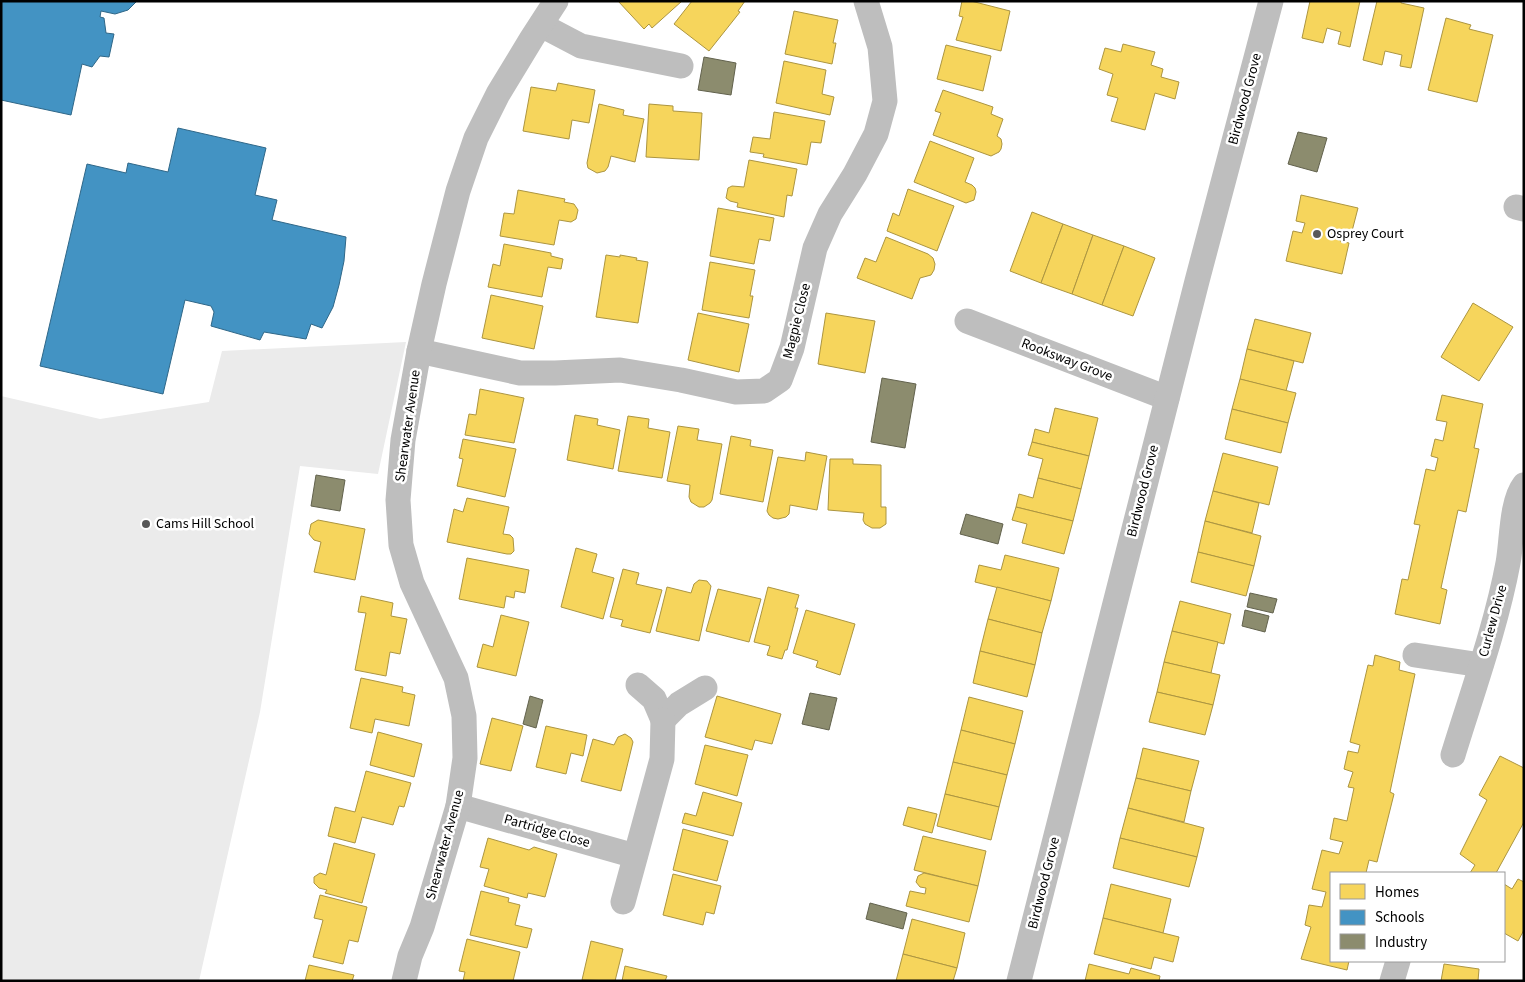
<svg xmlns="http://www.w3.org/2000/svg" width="1525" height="982" font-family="'Source Sans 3',sans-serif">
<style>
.green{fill:#ebebeb}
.homes{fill:#f6d55c;stroke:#ac9540}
.schools{fill:#4393c3;stroke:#2f6788}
.industry{fill:#8c8c6e;stroke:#62624d}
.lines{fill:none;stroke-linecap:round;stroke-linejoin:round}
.minor{stroke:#bebebe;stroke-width:25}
.poi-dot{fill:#595959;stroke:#fff;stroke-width:2}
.labels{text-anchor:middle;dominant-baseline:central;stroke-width:5;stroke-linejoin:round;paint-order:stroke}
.street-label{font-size:14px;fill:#000;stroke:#fff}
.poi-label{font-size:14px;fill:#000;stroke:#fff;text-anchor:start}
</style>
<rect width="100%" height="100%" fill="#fff"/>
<!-- green -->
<polygon class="green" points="406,342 378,474 300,466 260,712 199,981 1,981 1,396 100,419 209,402 222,351"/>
<!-- homes -->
<g class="homes">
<polygon points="618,1 682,1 652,28 649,24 644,29"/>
<polygon points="692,1 745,1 738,11 740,12 709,51 674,24"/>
<polygon points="962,1 971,1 1010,11 1001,51 956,40 963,17 959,16"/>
<polygon points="1310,1 1360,1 1350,47 1338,44 1341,32 1327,28 1323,43 1302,38"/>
<polygon points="1377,1 1401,1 1401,3 1424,8 1411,68 1400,66 1402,55 1385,51 1382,65 1363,60"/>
<polygon points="794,11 838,20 833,43 836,43 832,64 785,54"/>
<polygon points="1446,18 1471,25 1469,29 1493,35 1477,102 1428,90"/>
<polygon points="1123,44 1155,52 1151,65 1163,69 1161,77 1179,82 1175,99 1155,93 1145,130 1111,121 1118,98 1107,95 1113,74 1099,69 1105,48 1121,52"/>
<polygon points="946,45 991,56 983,91 937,79"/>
<polygon points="784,61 826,70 822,94 834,97 830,115 776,103"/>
<polygon points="558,83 595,90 589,123 572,120 569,139 523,131 531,87 556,91"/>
<polygon points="943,90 993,107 991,114 1003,119 997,136 1001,139 1002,144 1001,149 999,152 991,156 933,135 941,113 935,111"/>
<polygon points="599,104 624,110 623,115 644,119 635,162 611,156 608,167 605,171 597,173 588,168 587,163"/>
<polygon points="649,104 673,106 673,111 702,113 699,160 646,157"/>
<polygon points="774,112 825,121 821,143 811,142 807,165 763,157 764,154 750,152 753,137 770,139"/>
<polygon points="930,141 974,158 965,182 972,185 975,188 976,192 974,200 966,203 914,182"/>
<polygon points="749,160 797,169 792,196 787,195 784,217 737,207 738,203 730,201 726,198 728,188 732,186 744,187"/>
<polygon points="908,189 954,206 937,251 887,231 893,213 899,216"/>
<polygon points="518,190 565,199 564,202 574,204 578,210 576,219 571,222 559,220 554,245 500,236 504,213 514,214"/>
<polygon points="1301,195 1358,208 1351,235 1342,232 1340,241 1349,243 1342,274 1286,261 1293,231 1302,233 1305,223 1296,221"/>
<polygon points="718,208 774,218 770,241 759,239 754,264 710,256"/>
<polygon points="1032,212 1063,224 1041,283 1010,271"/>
<polygon points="1063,224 1093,235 1072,294 1041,283"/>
<polygon points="1093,235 1124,246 1102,305 1072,294"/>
<polygon points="886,237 928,254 933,258 935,264 934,270 931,275 920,278 912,299 857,278 865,258 876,262"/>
<polygon points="504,244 551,253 551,256 563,259 561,269 548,267 542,297 488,287 493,264 500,266"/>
<polygon points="1124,246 1155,258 1133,316 1102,305"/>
<polygon points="606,255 620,257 620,255 637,258 636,260 648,262 638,323 596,317"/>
<polygon points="710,262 755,270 750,296 753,296 749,318 702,310"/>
<polygon points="491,295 543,306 534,349 482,338"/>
<polygon points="1473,303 1513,327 1479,381 1441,357"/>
<polygon points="698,313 749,324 739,372 688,360"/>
<polygon points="826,313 875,321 865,373 818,364"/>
<polygon points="1255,319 1311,333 1303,363 1247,349"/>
<polygon points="1247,349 1294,361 1286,391 1240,379"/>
<polygon points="1240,379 1296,393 1288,423 1232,409"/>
<polygon points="480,389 524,398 514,443 465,435 469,414 476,415"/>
<polygon points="1442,395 1483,404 1474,448 1479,449 1466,512 1458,510 1441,588 1447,590 1440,624 1395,614 1402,579 1408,580 1420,525 1414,524 1426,469 1435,471 1438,458 1431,456 1435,439 1443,441 1447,422 1436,420"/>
<polygon points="1055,408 1098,418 1089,456 1032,442 1035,429 1049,433"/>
<polygon points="1232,409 1288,423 1281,453 1225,439"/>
<polygon points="575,415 598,419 597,425 620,430 613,469 567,460"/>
<polygon points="628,416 649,419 648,428 670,432 662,478 618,471"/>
<polygon points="678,426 699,429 697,440 722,444 712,500 710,503 704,507 699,507 691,502 689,497 690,485 667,481"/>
<polygon points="731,436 751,440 750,446 773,450 763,502 720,494"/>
<polygon points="463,439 516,449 505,497 457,486 463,459 459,458"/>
<polygon points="1032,442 1089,456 1081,489 1038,478 1043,459 1028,455"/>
<polygon points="806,452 827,456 817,510 790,505 789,514 786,517 778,519 773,518 769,515 767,511 778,457 805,461"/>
<polygon points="1223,453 1278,467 1269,505 1213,491"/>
<polygon points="830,459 853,459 853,464 881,465 881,507 886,507 886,524 880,528 872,528 865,524 863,520 864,513 828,510"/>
<polygon points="1038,478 1081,489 1073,521 1016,507 1019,494 1033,498"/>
<polygon points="1213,491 1259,503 1252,533 1205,521"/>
<polygon points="467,498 509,507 503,534 510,535 513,538 514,551 511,554 507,554 447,542 454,509 463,512"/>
<polygon points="1016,507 1073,521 1064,554 1022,543 1027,524 1012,520"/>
<polygon points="318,520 365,529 355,580 314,572 321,542 314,540 309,534 311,524"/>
<polygon points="1205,521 1261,536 1254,566 1198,552"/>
<polygon points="576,548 597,554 592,572 614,578 603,619 561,607"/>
<polygon points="1198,552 1254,566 1246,596 1191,582"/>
<polygon points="1005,555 1059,568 1051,601 975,582 979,565 1001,570"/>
<polygon points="467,558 529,570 525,593 515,591 514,598 506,596 504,608 459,599"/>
<polygon points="623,569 639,573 636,584 662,590 650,633 621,626 623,620 610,617"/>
<polygon points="699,580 707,581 711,586 699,641 656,631 667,587 691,593 694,584"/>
<polygon points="768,587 799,595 795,608 798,608 787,650 785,650 782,659 767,655 770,646 754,642"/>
<polygon points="997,587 1051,601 1042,633 988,619"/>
<polygon points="718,589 761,599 749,642 706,631"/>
<polygon points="361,596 393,603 391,616 407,619 400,654 390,652 386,676 355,670 366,613 358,612"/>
<polygon points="1180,601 1231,614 1224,644 1172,631"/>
<polygon points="806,610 855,624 840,675 816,667 818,661 793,653"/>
<polygon points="501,615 529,622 516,676 477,667 483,644 493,647"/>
<polygon points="988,619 1042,633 1035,665 980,651"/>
<polygon points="1172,631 1218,642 1211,673 1164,662"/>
<polygon points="980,651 1035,665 1027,697 973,683"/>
<polygon points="1375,655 1400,662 1399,670 1415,674 1390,792 1394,794 1377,862 1369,860 1366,873 1331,873 1331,961 1349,961 1347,970 1301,959 1311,927 1305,925 1309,905 1322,907 1326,892 1312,889 1322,850 1339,854 1343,842 1330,839 1334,818 1347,821 1354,788 1348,787 1353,772 1344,769 1348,751 1358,753 1360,745 1350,742 1368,665 1373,666"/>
<polygon points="1164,662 1220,675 1213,705 1157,692"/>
<polygon points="361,678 403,687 402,692 415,695 409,726 375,719 372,733 350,728"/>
<polygon points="1157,692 1213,705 1205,735 1149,722"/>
<polygon points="717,696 781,714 772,744 755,740 752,750 705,737"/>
<polygon points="969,697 1023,711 1015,744 961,730"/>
<polygon points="492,718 523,726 511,771 480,764"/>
<polygon points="546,726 587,735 583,756 571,753 566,774 536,767"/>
<polygon points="961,730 1015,744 1007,775 953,762"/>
<polygon points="378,732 422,744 414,777 370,765"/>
<polygon points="625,734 631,738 633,742 621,791 581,781 593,739 614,745 618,737"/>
<polygon points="705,745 748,755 737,796 695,784"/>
<polygon points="1143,748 1199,761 1191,791 1136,778"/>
<polygon points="1500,756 1524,768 1524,822 1496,873 1470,873 1475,865 1460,854 1487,800 1479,795"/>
<polygon points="953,762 1007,775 999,807 945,794"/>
<polygon points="366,771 411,783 404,807 399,806 393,825 362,817 355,843 328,836 335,807 355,812"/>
<polygon points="1136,778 1191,791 1184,822 1128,808"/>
<polygon points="703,792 742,803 733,836 682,823 685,813 696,816"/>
<polygon points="945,794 999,807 991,840 937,826"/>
<polygon points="908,807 937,814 932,833 903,825"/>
<polygon points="1128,808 1204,828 1197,857 1120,838"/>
<polygon points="683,829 728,841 717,881 673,870"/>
<polygon points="923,836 986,851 978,886 914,870"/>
<polygon points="488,838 529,850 534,847 557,854 545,897 528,893 527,898 484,886 489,869 480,867"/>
<polygon points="1120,838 1197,857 1189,887 1113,868"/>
<polygon points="334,843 375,854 362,903 325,893 327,890 319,888 314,883 314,877 320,873 326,875"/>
<polygon points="924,873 978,886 969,922 906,906 910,891 925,894 926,888 920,887 916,882 918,876"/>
<polygon points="673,874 721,886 714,914 706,912 703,925 663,915"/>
<polygon points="1518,879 1524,882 1524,930 1518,941 1504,933 1504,884 1512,889"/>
<polygon points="1111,884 1171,899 1163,933 1103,918"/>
<polygon points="481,891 509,898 508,902 520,905 515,925 532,929 527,948 470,935"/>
<polygon points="320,895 367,907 358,942 349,940 343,964 313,957 323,920 314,918"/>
<polygon points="1103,918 1179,937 1173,962 1154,957 1151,969 1094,954"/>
<polygon points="912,919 965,933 957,968 903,954"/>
<polygon points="467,939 520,952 513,981 463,981 465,972 459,971"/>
<polygon points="591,941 623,949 615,981 582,980"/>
<polygon points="903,954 957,968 953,981 896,981"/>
<polygon points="1089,964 1129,974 1131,968 1160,976 1159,981 1085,981"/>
<polygon points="1444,964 1479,969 1478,981 1441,981"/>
<polygon points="309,965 354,975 352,981 305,981"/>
<polygon points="625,966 667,976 665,981 622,981"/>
</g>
<!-- schools -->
<g class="schools">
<polygon points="1,1 137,1 128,10 115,14 101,11 100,17 104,18 106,33 114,34 109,57 100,56 92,67 82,64 71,115 1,100"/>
<polygon points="178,128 266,148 255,195 277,200 272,220 346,237 344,261 339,285 333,307 322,328 311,324 306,339 264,332 260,340 211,326 214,312 211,306 185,300 163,394 40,366 87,164 126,173 128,163 168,172"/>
</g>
<!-- industry -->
<g class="industry">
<polygon points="704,57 736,63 731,95 698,90"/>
<polygon points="1298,132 1327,138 1317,172 1288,164"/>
<polygon points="882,378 916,384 905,448 871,442"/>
<polygon points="316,475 345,480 340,511 311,506"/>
<polygon points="966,514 1003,524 998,544 960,534"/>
<polygon points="1250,593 1277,599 1273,613 1247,607"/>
<polygon points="1245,610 1269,616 1265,632 1242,626"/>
<polygon points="810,693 837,698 829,730 802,724"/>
<polygon points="530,696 543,700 536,728 523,724"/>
<polygon points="870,903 907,913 903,929 866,919"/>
</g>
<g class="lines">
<!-- minor -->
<g class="minor">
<polyline points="541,25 581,46 681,66"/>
<polyline points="1516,207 1524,209"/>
<polyline points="967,321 1167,398"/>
<polyline points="419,351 520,373 555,373 620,370 681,380 736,392 764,391 780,380 792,348 815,248 830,214 855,174 876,134 885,101 880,47 866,1"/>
<polyline points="1415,655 1481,665"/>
<polyline points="638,685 654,699 663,720 679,704 705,688"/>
<path d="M1453,755c19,-62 43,-128 55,-192 4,-21 3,-61 16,-78"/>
<polyline points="458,806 635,856"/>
<polyline points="623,902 662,759 663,720"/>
<polyline points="404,981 410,956 422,927 458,806 465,758 464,716 456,678 412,583 401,545 398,500 403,440 419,351 434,284 458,191 476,138 498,94 532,38 556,1"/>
<polyline points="1019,981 1197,281 1271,1"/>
<polyline points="1392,981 1398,961"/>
</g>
</g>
<!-- markers -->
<g class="poi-dot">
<circle cx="1317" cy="234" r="5"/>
<circle cx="146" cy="524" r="5"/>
</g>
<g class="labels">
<!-- street labels -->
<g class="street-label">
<text transform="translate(1245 99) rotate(-75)">Birdwood Grove</text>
<text transform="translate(797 321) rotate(-76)">Magpie Close</text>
<text transform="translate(1067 360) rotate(21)">Rooksway Grove</text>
<text transform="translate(408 426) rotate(-82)">Shearwater Avenue</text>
<text transform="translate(1143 491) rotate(-76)">Birdwood Grove</text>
<text transform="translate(1493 621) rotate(-75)">Curlew Drive</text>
<text transform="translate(547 831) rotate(16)">Partridge Close</text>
<text transform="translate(445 845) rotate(-75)">Shearwater Avenue</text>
<text transform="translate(1044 883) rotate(-76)">Birdwood Grove</text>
</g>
<!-- poi labels -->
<g class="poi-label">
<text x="1327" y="234">Osprey Court</text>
<text x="156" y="524">Cams Hill School</text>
</g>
</g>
<!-- border -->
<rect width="1525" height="982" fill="none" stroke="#000000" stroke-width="5"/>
<!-- legend -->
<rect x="1330" y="872" width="175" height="90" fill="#ffffff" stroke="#999999"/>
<rect x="1340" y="884" width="25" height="15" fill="#f6d55c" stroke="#999999"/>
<text x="1375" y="897" font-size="15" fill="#000000">Homes</text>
<rect x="1340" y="910" width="25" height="15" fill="#4393c3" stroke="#999999"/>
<text x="1375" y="922" font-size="15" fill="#000000">Schools</text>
<rect x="1340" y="934" width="25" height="15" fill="#8c8c6e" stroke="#999999"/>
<text x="1375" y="947" font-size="15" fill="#000000">Industry</text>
</svg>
